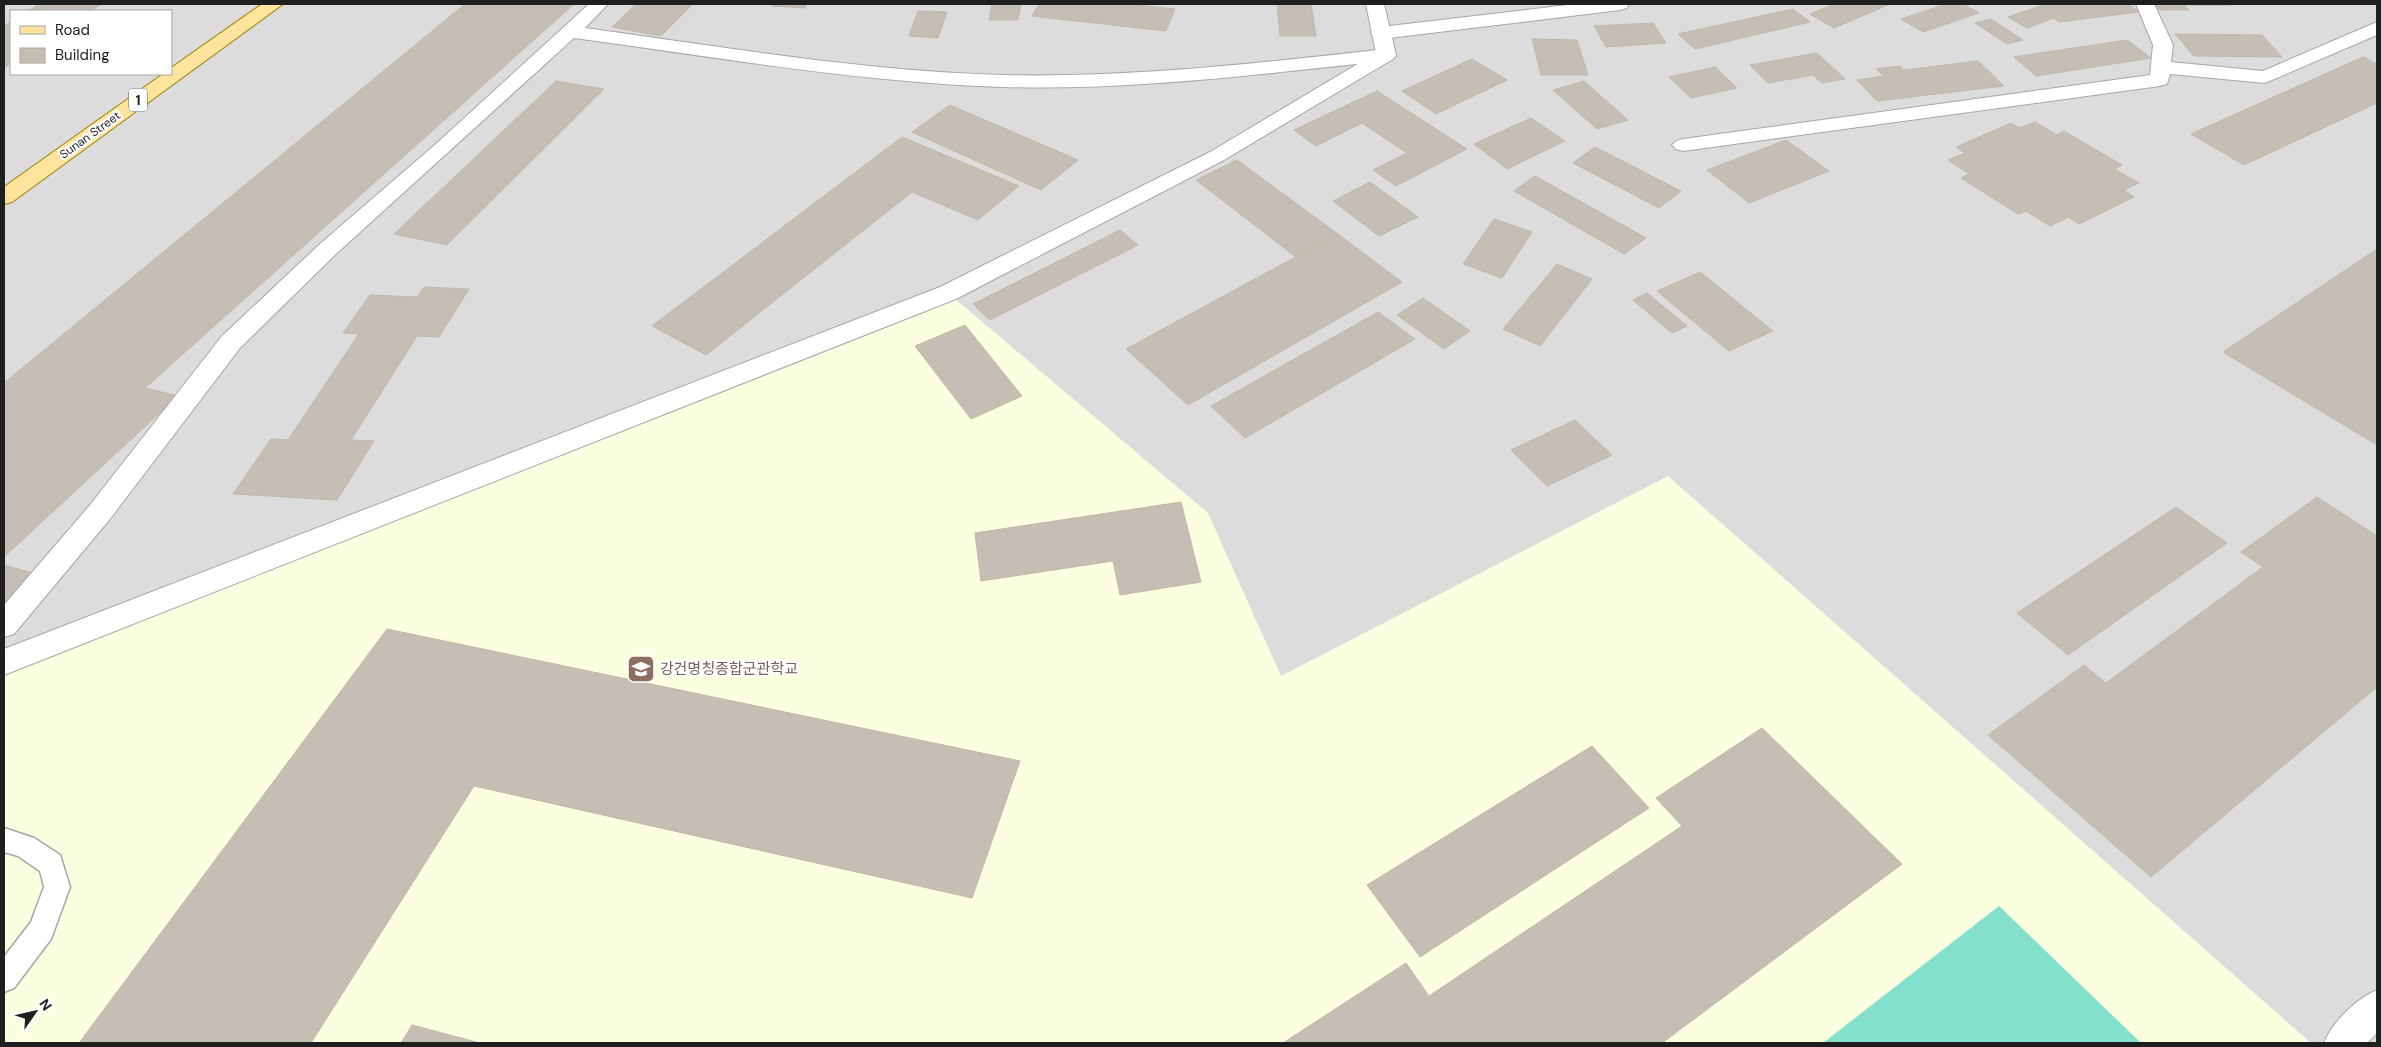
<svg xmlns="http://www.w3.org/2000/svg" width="2381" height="1047" font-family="'DM Sans','Noto Sans KR',sans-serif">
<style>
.residential{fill:#dddcdc;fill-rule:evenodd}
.education{fill:#faffdf}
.pitch{fill:#82e0cc}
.building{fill:#c5beb4;stroke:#c2b7a7}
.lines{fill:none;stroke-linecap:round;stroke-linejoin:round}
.service-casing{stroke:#a6a6a6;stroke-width:3}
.minor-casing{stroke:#a6a6a6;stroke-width:2}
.tertiary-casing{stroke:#a6a6a6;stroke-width:2}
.primary-casing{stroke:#9a8100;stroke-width:2}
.service{fill:#fff;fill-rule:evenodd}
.minor{fill:#fff;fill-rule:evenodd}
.tertiary{fill:#fff;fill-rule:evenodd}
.primary{fill:#fde49d;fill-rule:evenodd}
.labels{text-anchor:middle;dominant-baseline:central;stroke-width:4.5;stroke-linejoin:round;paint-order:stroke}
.far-street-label{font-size:12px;fill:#1f1f1f;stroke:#fff}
.shield{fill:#fff;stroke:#626262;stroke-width:1}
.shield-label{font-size:14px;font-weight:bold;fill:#1f1f1f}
.education-label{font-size:15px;fill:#785e54;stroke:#fff;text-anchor:start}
</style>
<rect width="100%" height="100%" fill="#f0eee5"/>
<!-- residential -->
<path class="residential" d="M4,4h2373v1039h-2373zM11,11h160v63h-160z"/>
<!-- education -->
<polygon class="education" points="948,293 1208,513 1281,676 1668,476 2311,1043 4,1043 4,662"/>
<!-- pitch -->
<polygon class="pitch" points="1999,906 2141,1043 1823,1043"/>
<!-- building -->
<g class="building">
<polygon points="40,4 102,4 90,11 28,11"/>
<polygon points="465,4 574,4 145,388 178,396 4,557 4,383"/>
<polygon points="636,4 693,4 661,36 612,27"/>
<polygon points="774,4 807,4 805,8 772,6"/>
<polygon points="992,4 1021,4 1018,20 989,20"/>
<polygon points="1039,4 1127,4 1175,9 1166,31 1032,16"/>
<polygon points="1277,4 1311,4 1316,36 1280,36"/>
<polygon points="1834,4 1886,4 1888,5 1834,28 1810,14"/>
<polygon points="1946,4 1963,4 1979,13 1923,32 1901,19"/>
<polygon points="2058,4 2128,4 2139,12 2059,22 2054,18 2027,28 2008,17 2040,6"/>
<polygon points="2154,4 2229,4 2230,5 2183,5 2189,10 2159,10"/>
<polygon points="1793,9 1810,22 1695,49 1678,34"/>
<polygon points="918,11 947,12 938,38 909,36"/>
<polygon points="1991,19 2023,40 2007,44 1975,23"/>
<polygon points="11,22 11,63 4,68 4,26"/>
<polygon points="1653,23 1666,43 1606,47 1594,26"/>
<polygon points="2175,34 2262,35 2282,57 2194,56"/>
<polygon points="1532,39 1577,40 1588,75 1541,75"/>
<polygon points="2127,40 2151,58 2036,76 2014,57"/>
<polygon points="1817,53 1845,79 1822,83 1813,75 1768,83 1750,65"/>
<polygon points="2363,57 2377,64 2377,103 2244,165 2191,134"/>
<polygon points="1472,59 1507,80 1436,114 1402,91"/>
<polygon points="1978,61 2004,86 1877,101 1857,80 1884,76 1876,69 1900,66 1904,70"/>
<polygon points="1715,67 1737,88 1691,98 1669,77"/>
<polygon points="556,81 604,89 447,245 394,234"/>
<polygon points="1584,81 1628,120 1597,129 1553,90"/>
<polygon points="1377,91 1467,149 1396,186 1373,170 1407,153 1362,123 1316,146 1294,130"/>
<polygon points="950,105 1078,160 1041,190 912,132"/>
<polygon points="1531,118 1565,141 1507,169 1474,144"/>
<polygon points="2035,122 2057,135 2064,131 2122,165 2114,169 2139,183 2124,190 2134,197 2079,224 2069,217 2050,226 2026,211 2018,214 1961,178 1969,174 1948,160 1965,153 1956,147 2011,123 2020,128"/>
<polygon points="902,137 1019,186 978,220 912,192 706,355 652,326"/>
<polygon points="1786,140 1829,171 1749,203 1707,170"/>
<polygon points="1595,147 1681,191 1659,208 1573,163"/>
<polygon points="1237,160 1338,234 1296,257 1196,180"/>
<polygon points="1535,176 1646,238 1624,254 1514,191"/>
<polygon points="1370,182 1418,217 1379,236 1333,201"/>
<polygon points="1494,219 1532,232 1502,278 1463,264"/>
<polygon points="1120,230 1138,245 990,320 973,304"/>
<polygon points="1338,234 1402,282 1188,405 1126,349"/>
<polygon points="2377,249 2377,445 2223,352"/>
<polygon points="1557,264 1592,279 1540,346 1503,329"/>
<polygon points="1700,272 1773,331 1729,351 1657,291"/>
<polygon points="424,287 469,289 439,337 417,336 351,440 374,441 337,500 233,494 271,439 288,440 359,334 343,333 370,295 417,297"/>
<polygon points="1647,293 1687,326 1672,333 1633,300"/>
<polygon points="1423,298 1470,331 1444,349 1397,315"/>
<polygon points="1378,312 1415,339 1245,438 1211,406"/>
<polygon points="965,325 1022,396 971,419 915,346"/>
<polygon points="1575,420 1612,455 1547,486 1511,450"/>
<polygon points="2317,497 2377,536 2377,687 2151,877 1988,735 2084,665 2106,683 2263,567 2241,552"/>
<polygon points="1181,502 1201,582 1120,595 1113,561 981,581 975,533"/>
<polygon points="2176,507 2227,543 2068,655 2017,613"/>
<polygon points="4,565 36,574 4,604"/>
<polygon points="387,629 1020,761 972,898 474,786 311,1043 79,1043"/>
<polygon points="1762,728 1902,864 1662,1043 1283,1043 1406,963 1429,996 1682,826 1656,798"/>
<polygon points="1592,746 1649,808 1420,957 1367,885"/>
<polygon points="412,1025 480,1043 401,1043"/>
</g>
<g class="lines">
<!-- service casing -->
<g class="service-casing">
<polygon id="service" points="4,828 34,838 60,855 70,887 51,939 14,988 4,992 4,957 31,922 44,887 40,871 18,856 4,852"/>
</g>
<!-- minor casing -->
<g class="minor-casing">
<g id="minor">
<path d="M589,4h19l-23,24c139,19 278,43 418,47 128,3 256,-12 383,-26l7,2 3,4 -3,4 -7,2c-128,13 -256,30 -384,26 -144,-5 -286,-30 -428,-49l-237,215 -97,95 -130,171 -96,115 -10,3v-32l86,-100 132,-169 99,-93 116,-100z"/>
<polygon points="1576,4 1629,4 1627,8 1620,10 1381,39 1374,37 1371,33 1374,29 1381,27"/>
<polygon points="2136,4 2154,4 2173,45 2171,62 2263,71 2377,22 2377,35 2265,83 2170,74 2167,84 2160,86 1683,151 1676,149 1672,145 1676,141 1683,139 2150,75 2153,45"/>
<path d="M2377,990v43l-10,10h-43c8,-21 32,-44 53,-53z"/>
</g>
</g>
<!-- tertiary casing -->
<g class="tertiary-casing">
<polygon id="tertiary" points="1366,4 1384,4 1396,55 1393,59 1224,160 956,299 4,675 4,649 940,287 1210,152 1376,53"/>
</g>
<!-- primary casing -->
<g class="primary-casing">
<polygon id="primary" points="262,4 283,4 12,202 4,204 4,187 163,74 171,74 171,68"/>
</g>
<!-- service -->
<use href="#service" class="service"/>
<!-- minor -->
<use href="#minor" class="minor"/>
<!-- tertiary -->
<use href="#tertiary" class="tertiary"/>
<!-- primary -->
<use href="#primary" class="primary"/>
</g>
<!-- icons -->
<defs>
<g id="university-square" transform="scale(1.4375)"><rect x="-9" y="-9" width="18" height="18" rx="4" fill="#8d6e63" stroke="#fff"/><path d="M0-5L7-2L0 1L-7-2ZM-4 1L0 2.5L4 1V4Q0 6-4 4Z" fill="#fff"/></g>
</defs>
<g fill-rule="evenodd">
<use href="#university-square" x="641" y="669"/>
</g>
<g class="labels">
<!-- far-street labels -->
<g class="far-street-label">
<text transform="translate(90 135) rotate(-36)">Sunan Street</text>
</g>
<!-- shield labels -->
<rect class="shield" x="129" y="88.5" width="18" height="23" rx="4"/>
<g class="shield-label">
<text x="138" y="100">1</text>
</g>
<!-- education labels -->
<g class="education-label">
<text x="660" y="669">강건명칭종합군관학교</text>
</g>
</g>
<!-- border -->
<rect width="2381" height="1047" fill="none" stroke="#1f1f1f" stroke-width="10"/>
<!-- legend -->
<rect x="10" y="10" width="162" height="65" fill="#ffffff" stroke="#a5a5a5"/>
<rect x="20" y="26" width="25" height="8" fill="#fde49d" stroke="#a5a5a5"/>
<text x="55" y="35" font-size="15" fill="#1f1f1f">Road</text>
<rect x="20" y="48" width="25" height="15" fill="#c5beb4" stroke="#a5a5a5"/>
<text x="55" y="60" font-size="15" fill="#1f1f1f">Building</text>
<!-- north arrow -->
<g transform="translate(35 1012) rotate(56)" stroke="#ffffff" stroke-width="4" paint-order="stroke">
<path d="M0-4L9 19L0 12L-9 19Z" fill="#1f1f1f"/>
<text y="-8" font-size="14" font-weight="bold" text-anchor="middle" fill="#1f1f1f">N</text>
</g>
</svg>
